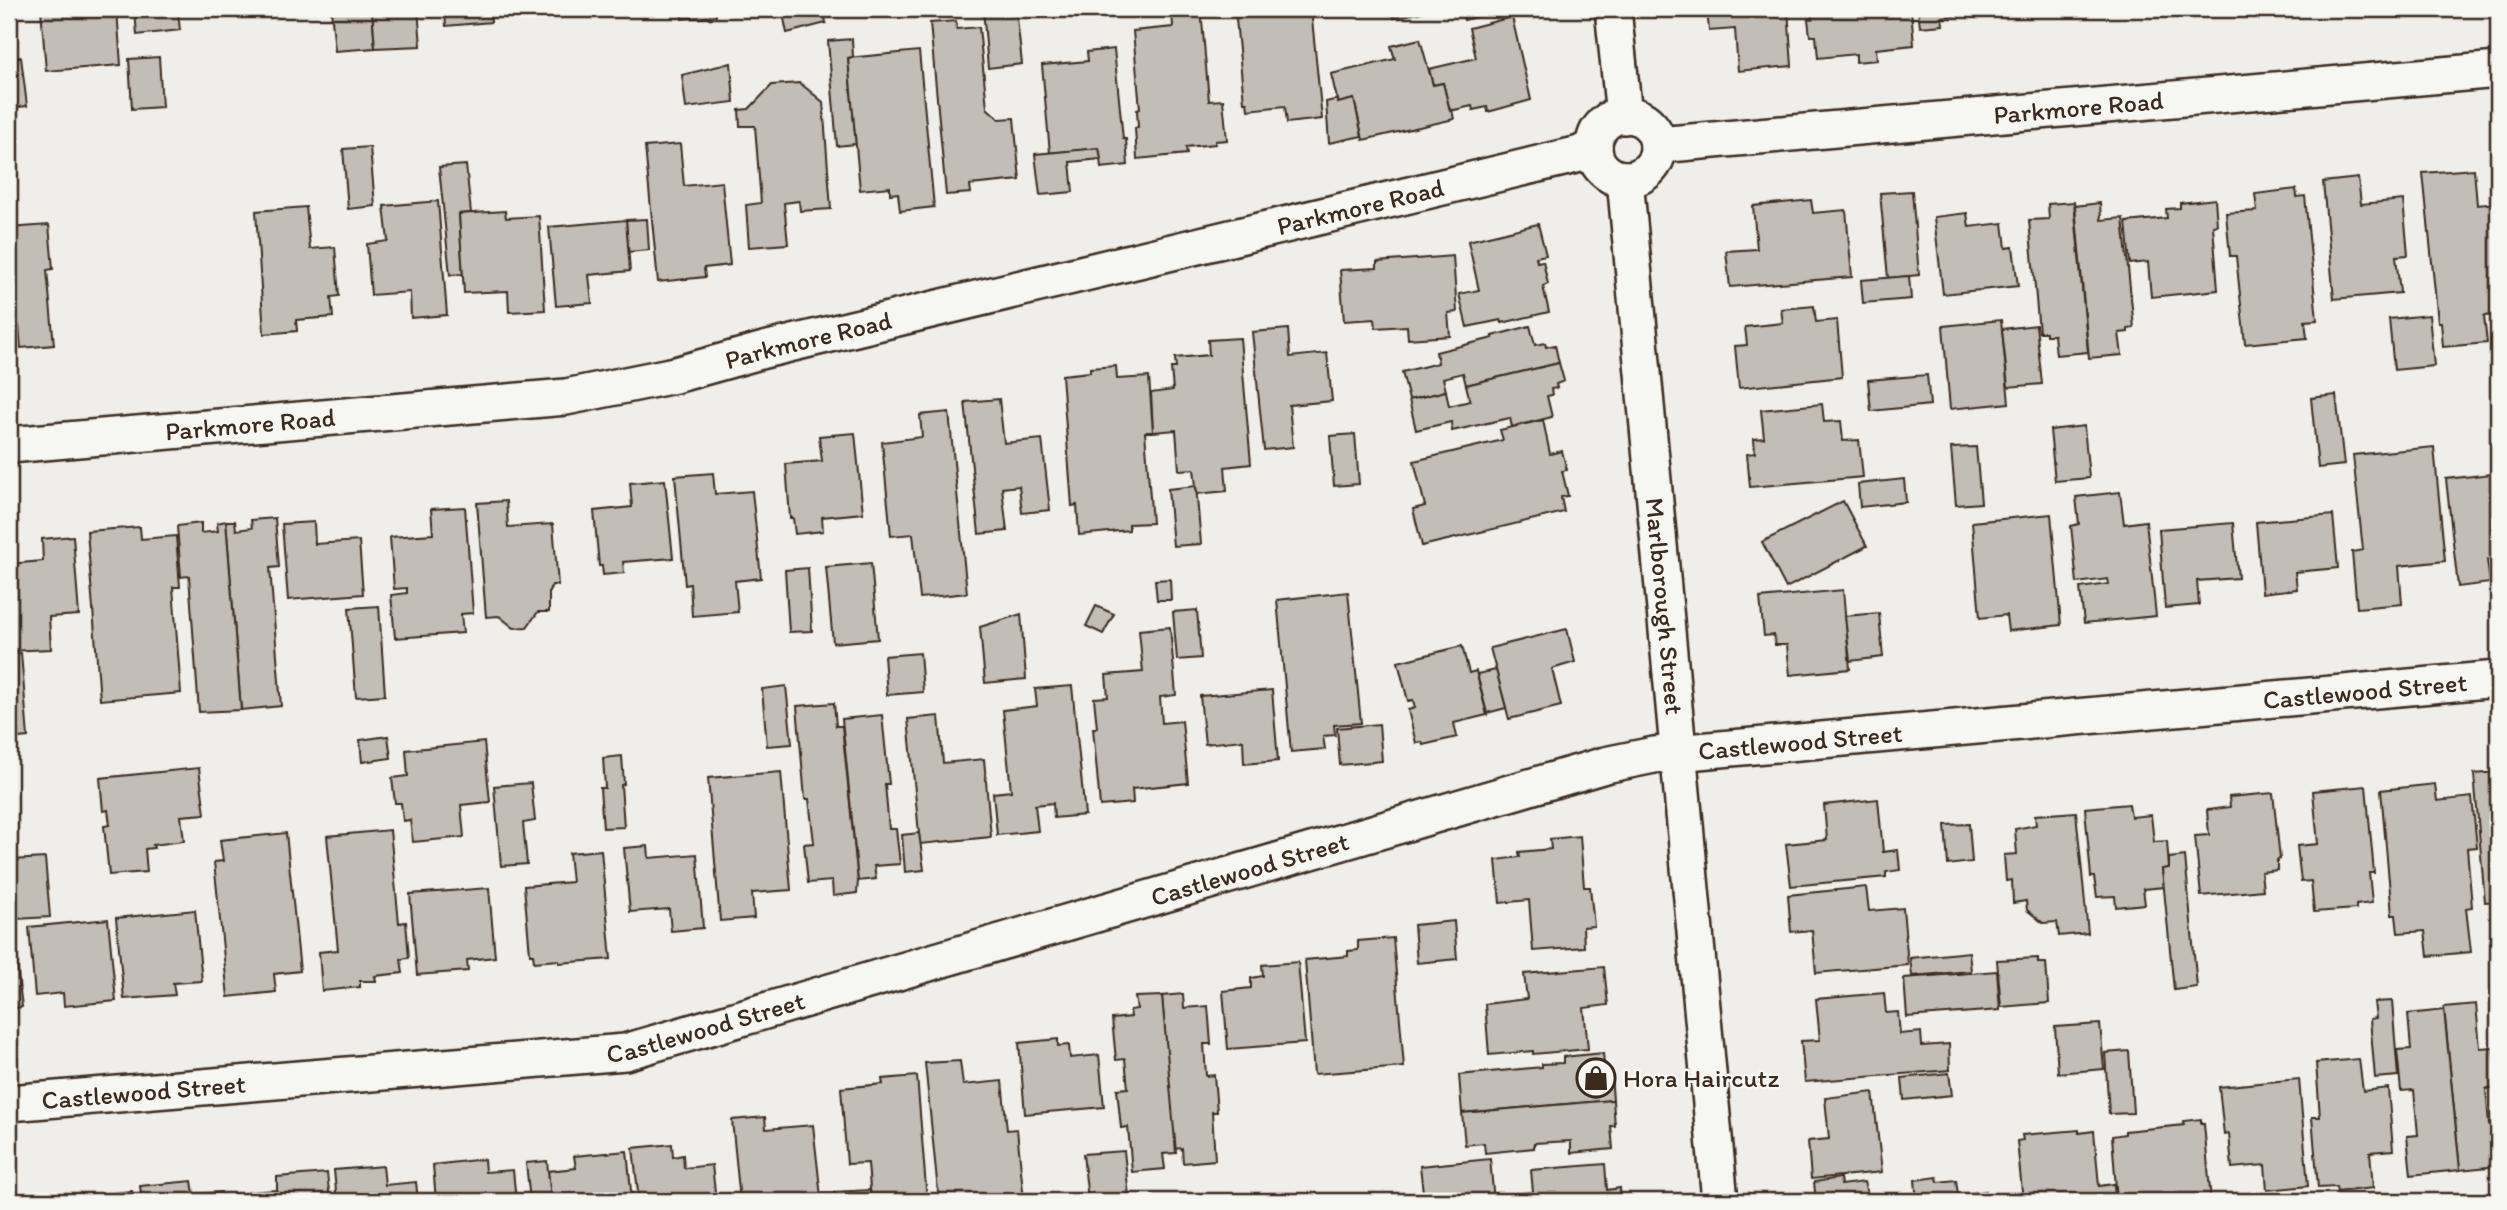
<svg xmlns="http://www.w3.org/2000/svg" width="2507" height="1210" font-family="Itim,sans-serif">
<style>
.building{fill:#c2bdb7;stroke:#3b2a1e;stroke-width:2}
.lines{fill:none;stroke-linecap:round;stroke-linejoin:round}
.street-casing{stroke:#3b2a1e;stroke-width:40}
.street{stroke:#f6f6f2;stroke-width:35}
.labels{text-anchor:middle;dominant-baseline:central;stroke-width:5;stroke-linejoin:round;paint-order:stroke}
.street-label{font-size:26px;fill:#3b2a1e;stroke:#f6f6f2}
.poi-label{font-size:26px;fill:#3b2a1e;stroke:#f6f6f2;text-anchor:start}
</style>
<rect width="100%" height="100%" fill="#efeeea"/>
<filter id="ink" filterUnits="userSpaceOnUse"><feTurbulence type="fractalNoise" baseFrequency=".0143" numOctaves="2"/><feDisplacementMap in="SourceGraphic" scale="14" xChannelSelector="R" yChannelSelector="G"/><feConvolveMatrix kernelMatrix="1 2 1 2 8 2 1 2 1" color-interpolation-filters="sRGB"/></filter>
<g filter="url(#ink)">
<!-- building -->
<g class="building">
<polygon points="41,9 117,9 121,65 46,71"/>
<polygon points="140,9 218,9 178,13 180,30 137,35 135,11"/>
<polygon points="331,9 372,9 375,48 335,51"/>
<polygon points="372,9 418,9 421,46 375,48"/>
<polygon points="445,9 490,9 491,22 446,26"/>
<polygon points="681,9 715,9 716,16 682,19"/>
<polygon points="782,9 824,9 826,23 787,33"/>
<polygon points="983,9 1016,9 1022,64 988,68"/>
<polygon points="1172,9 1201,9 1209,101 1223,100 1227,140 1215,141 1215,144 1186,147 1187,154 1137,159 1135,128 1138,127 1137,110 1140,109 1133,31 1173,27"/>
<polygon points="1235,9 1311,9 1322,119 1287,123 1285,106 1248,110 1247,102 1244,102"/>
<polygon points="1391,9 1435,9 1394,18"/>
<polygon points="1461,9 1505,9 1505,10 1464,20"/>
<polygon points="1707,9 1788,9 1792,66 1738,71 1735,29 1709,31"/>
<polygon points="1811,9 1911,9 1914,45 1876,49 1877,60 1856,62 1856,54 1818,58 1816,36 1810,36 1808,19 1812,19"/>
<polygon points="1918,9 1966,9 1966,14 1942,17 1943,25 1920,27"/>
<polygon points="2069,9 2103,9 2103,10 2069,13"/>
<polygon points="1512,17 1531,100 1488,112 1487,107 1473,110 1472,106 1450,111 1443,83 1433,85 1429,69 1476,58 1469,28"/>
<polygon points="956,21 957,29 979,27 987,108 999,119 1014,118 1020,180 970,185 971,193 946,195 930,23"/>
<polygon points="852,39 853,57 848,58 856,144 837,146 828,41"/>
<polygon points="1420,39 1433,85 1443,83 1450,111 1452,110 1454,119 1363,140 1354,99 1338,103 1331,74 1395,59 1391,46"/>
<polygon points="1114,49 1123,139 1126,139 1128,165 1101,168 1099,148 1050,153 1042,65 1088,61 1087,52"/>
<polygon points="919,51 934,207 900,211 898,193 890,194 890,187 860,190 848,58"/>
<polygon points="21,57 27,106 9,108 9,59"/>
<polygon points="159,57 162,107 132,109 129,59"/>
<polygon points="731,63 734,102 686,108 682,75"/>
<polygon points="800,83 823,102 831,209 800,211 799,201 784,203 788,244 749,247 746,205 761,203 755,126 740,126 739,110 749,109 772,85"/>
<polygon points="1338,99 1338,103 1354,99 1362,136 1329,143 1326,102"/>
<polygon points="680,144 684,186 722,182 730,265 704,268 705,277 658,282 645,147"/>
<polygon points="370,147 375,206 348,209 343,149"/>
<polygon points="1099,148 1101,159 1070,162 1073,192 1040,195 1035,154"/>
<polygon points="466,165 471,213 459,214 463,274 450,275 439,167"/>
<polygon points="2474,169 2477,205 2498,203 2498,315 2484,316 2487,343 2443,347 2441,322 2438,322 2423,173"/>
<polygon points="2358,178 2361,204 2403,200 2408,255 2396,256 2400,293 2334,299 2323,182"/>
<polygon points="2296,189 2297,197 2305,196 2317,320 2305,321 2307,338 2245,344 2236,256 2230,256 2226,213 2257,211 2255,194"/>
<polygon points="1912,191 1919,275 1888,278 1880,193"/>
<polygon points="2215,199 2217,225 2213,226 2218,290 2151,297 2148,262 2130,264 2126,222 2167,218 2166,209 2180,208 2180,203"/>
<polygon points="1811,200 1813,213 1846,210 1852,277 1730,287 1726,251 1757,249 1753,206"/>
<polygon points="438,201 447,315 411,318 410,292 371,295 367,244 388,241 384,206"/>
<polygon points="2074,202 2088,352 2056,355 2054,335 2046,335 2046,332 2039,332 2029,220 2049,219 2048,204"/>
<polygon points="2100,203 2101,220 2123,218 2134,328 2128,329 2128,332 2119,333 2122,355 2089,358 2075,206"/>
<polygon points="306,207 310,249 335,247 339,296 331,297 333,317 296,320 297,331 264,334 256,211"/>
<polygon points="505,211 506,218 539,216 545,310 509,312 508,291 464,293 459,214"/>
<polygon points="1967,213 1969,227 2003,223 2006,248 2013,247 2018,286 1943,294 1934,217"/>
<polygon points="647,219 649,250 628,252 626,220"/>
<polygon points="626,220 630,271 589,275 592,303 556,306 549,227"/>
<polygon points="1538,224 1546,255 1536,257 1537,262 1543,261 1548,284 1543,286 1549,312 1502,323 1501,320 1467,327 1459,294 1479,290 1468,241"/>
<polygon points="49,225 53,269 47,270 54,345 21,348 19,326 9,327 9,228"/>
<polygon points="1453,256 1457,312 1448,313 1450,336 1408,339 1407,326 1376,328 1375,319 1344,321 1340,270 1377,268 1377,262"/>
<polygon points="1909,276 1911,299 1863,303 1861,280"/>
<polygon points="1814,306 1816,322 1837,320 1842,377 1739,388 1735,346 1747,345 1745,327 1783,323 1781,309"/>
<polygon points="2429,315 2434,366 2394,370 2389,319"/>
<polygon points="2001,320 2009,403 1950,409 1943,326"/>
<polygon points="2036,325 2042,384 2008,387 2002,329"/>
<polygon points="1530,326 1535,345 1545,343 1546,347 1555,345 1559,363 1466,385 1463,373 1443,378 1446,391 1409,400 1402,372 1438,363 1436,352 1493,338 1492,336"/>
<polygon points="1288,329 1290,357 1327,353 1332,401 1289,405 1293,447 1264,450 1252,332"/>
<polygon points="1240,338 1251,464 1225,467 1227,491 1197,494 1194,469 1179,470 1176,430 1153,432 1151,393 1173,390 1171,368 1176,368 1175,358 1209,355 1208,340"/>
<polygon points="1559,363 1564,381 1556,384 1557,388 1551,389 1552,395 1547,396 1552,417 1512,427 1510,418 1452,431 1451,422 1416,430 1409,400 1446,391 1449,406 1470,401 1466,385"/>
<polygon points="1116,366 1117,379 1149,377 1153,432 1145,432 1152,523 1129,524 1129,530 1079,535 1077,505 1072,506 1062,375 1090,372 1090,368"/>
<polygon points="1927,375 1930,405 1871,411 1868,380"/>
<polygon points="2336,395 2344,465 2318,468 2311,398"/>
<polygon points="999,399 1004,443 1042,439 1050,510 1022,513 1019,486 1002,488 1007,531 979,534 965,402"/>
<polygon points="1822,404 1824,422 1841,421 1843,441 1859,440 1863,477 1750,487 1747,454 1755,453 1754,439 1764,438 1761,410"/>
<polygon points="949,412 967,593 920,598 913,534 891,536 882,442 922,437 920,415"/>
<polygon points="1543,420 1550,454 1562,451 1567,470 1562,471 1568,496 1561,497 1564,512 1422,546 1413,509 1425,506 1414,461 1503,440 1500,430"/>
<polygon points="2084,426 2089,478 2055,481 2050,430"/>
<polygon points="855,433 863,513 822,517 823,531 795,534 793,518 790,518 786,464 822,461 819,436"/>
<polygon points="1355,434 1359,484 1334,486 1330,436"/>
<polygon points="1976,447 1981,503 1956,505 1951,448"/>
<polygon points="2434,447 2445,561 2399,566 2402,604 2357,608 2352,552 2363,550 2353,455"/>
<polygon points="713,473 715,494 752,491 761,578 735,581 738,612 692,616 690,584 685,585 675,476"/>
<polygon points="2491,474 2495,511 2498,511 2498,558 2487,560 2490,583 2458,587 2446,479"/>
<polygon points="1904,479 1906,502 1860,507 1858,484"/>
<polygon points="665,480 673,558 623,562 624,573 603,575 602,566 599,566 594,511 632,507 630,483"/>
<polygon points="1196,486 1201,544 1173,546 1168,489"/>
<polygon points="2120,492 2124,524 2146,521 2156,616 2084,623 2080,588 2109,584 2108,579 2077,583 2071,526 2079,524 2076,497"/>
<polygon points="506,501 508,527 553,524 558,585 552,585 549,591 549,612 538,612 527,627 514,628 499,616 486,617 477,503"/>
<polygon points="1843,501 1867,546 1786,588 1762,542"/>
<polygon points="465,507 473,613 461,614 463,633 395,638 391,595 407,593 407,588 394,589 390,537 433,534 431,509"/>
<polygon points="2051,514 2061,625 2008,631 2006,615 1980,618 1972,522"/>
<polygon points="2333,515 2338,568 2295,572 2297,589 2262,593 2256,522"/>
<polygon points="275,518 279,567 270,568 281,706 241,710 226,521 235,521 236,530 252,528 251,520"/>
<polygon points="226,521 241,710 199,712 189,576 181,577 177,526 201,523 201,533 218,531 217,523"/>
<polygon points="314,522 315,544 359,541 363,594 288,600 282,524"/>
<polygon points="2233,523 2238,578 2197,581 2199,605 2165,608 2159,529"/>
<polygon points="140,527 141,539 176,536 180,587 173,587 181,693 100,700 87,531"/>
<polygon points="73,536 79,615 49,617 51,649 9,651 9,564 43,561 42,539"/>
<polygon points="871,563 878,639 833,643 826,567"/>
<polygon points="808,568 812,631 789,632 785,570"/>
<polygon points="1170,579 1171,600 1157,600 1155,580"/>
<polygon points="1843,590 1850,669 1790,675 1787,645 1775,645 1774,635 1764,636 1760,598"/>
<polygon points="1348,592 1361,723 1334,725 1335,735 1323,736 1325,749 1291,752 1277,600"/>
<polygon points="379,606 385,695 356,697 349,608"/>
<polygon points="1096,606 1114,614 1103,634 1086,626"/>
<polygon points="1197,610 1201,658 1177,660 1173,612"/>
<polygon points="1879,613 1883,657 1850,661 1845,616"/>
<polygon points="1021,614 1026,679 985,683 980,627"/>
<polygon points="1170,627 1176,695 1160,697 1162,723 1182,721 1188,783 1132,789 1133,803 1100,806 1093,728 1097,728 1094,698 1108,697 1106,675 1143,672 1139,630"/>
<polygon points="1567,629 1575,662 1552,669 1561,706 1509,719 1490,648"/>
<polygon points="1462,646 1469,673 1476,671 1487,715 1454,723 1457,737 1423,745 1422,742 1416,743 1408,710 1415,708 1413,700 1408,701 1398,662"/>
<polygon points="21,653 28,737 9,739 9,654"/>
<polygon points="920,653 923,692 887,695 884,656"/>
<polygon points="1496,670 1506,708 1487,713 1477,674"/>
<polygon points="786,686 792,744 767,746 762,689"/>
<polygon points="1072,686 1085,815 1054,818 1053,803 1035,805 1038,831 997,835 993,793 1011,791 1003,710 1037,706 1035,689"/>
<polygon points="1272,690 1278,761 1244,764 1243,740 1205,744 1200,696"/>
<polygon points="834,703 836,726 842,726 858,881 857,893 833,896 832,881 808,883 804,844 814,843 809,799 805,799 797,706"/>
<polygon points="882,715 889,784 885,784 889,829 896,829 900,864 874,866 876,879 858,881 842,719"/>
<polygon points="939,716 943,763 984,759 991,837 920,844 908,719"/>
<polygon points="1379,724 1382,761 1340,765 1337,728"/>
<polygon points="388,736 391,758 362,762 360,740"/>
<polygon points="484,742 490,802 461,805 464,837 413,842 410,820 403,821 401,803 395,803 392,778 408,776 406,750"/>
<polygon points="622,756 624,784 621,785 624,827 603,828 600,788 605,788 603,758"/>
<polygon points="199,768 205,814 181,816 184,841 153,845 154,848 145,849 147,872 109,875 104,826 110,825 108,810 103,811 100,778"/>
<polygon points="781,772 791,890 752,893 754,918 720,921 708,778"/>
<polygon points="2498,772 2498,901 2485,902 2474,774"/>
<polygon points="531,783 535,821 523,823 527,864 501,866 494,786"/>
<polygon points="2435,784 2437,801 2472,797 2477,847 2467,848 2472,907 2466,908 2471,952 2428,956 2425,931 2398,933 2396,915 2392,915 2381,790"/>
<polygon points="2366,786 2374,873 2369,873 2372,903 2356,905 2356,909 2314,912 2311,881 2301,882 2297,846 2318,844 2313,791"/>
<polygon points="2273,793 2280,859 2277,860 2277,870 2261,872 2263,890 2201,896 2195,836 2209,835 2207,810 2230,807 2229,797"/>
<polygon points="1878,799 1883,852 1898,850 1900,870 1886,872 1886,877 1791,886 1786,844 1827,840 1824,805"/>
<polygon points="2129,804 2131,817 2151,815 2154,842 2167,841 2169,868 2162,869 2164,887 2143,889 2145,904 2116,907 2115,896 2097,897 2094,877 2091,877 2085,808"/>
<polygon points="2076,812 2088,933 2059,936 2057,922 2043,923 2027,910 2026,901 2013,903 2012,880 2006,881 2004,855 2017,854 2015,829 2036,825 2035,815"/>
<polygon points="1969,824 1972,862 1948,865 1945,825"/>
<polygon points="390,830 399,923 406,922 409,958 401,959 403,973 375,976 376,981 360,981 360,987 322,991 319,952 338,950 327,836"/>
<polygon points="286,833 300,971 274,974 276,992 228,997 214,862 223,861 220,840"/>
<polygon points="919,833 924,870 905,872 902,835"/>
<polygon points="1580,836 1584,887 1590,887 1594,926 1583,927 1584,947 1533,951 1529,900 1500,903 1496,860 1520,857 1519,852 1551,849 1550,839"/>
<polygon points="648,846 649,858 697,854 703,928 671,931 669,909 630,912 624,848"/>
<polygon points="601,850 611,959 559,963 559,960 534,962 533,954 530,954 524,886 572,882 569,853"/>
<polygon points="2185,856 2197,987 2174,990 2162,869 2169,868 2169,858"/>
<polygon points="45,858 50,917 16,919 11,860"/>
<polygon points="1866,887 1869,911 1903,908 1908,965 1816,973 1812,930 1791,932 1788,895"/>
<polygon points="489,888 495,957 467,960 468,971 417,975 410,894"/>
<polygon points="195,910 202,981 173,983 175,995 124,999 116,918"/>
<polygon points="108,919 116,1001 64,1006 63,993 35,996 29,927"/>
<polygon points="1454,921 1457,959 1417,963 1414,925"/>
<polygon points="9,927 12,927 22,1007 9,1009"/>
<polygon points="1393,938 1404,1067 1314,1074 1305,960 1348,956 1348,951 1358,950 1358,941"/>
<polygon points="1969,952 1971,971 1912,976 1910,958"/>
<polygon points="2038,958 2038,963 2046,963 2049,1003 2001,1007 1997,960"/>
<polygon points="1298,962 1305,1043 1228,1049 1223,991 1251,988 1251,978 1263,976 1262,965"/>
<polygon points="1604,967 1608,1005 1584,1008 1588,1049 1533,1054 1533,1051 1489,1055 1485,1004 1527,999 1524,974"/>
<polygon points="1997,971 2000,1010 1907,1017 1904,978"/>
<polygon points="1884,993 1886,1013 1898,1012 1900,1034 1921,1032 1922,1046 1949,1044 1950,1070 1805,1082 1801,1041 1820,1040 1816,999"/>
<polygon points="1183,994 1184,1008 1208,1006 1211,1044 1204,1044 1206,1076 1214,1075 1217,1112 1212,1112 1215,1160 1183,1163 1182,1148 1174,1149 1162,996"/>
<polygon points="1162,996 1176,1153 1163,1154 1165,1169 1132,1172 1128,1127 1121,1128 1117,1089 1128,1088 1125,1059 1116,1060 1112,1019 1131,1017 1130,1010 1137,1009 1135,997"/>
<polygon points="2392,1001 2398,1076 2375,1078 2370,1019 2376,1018 2374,1002"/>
<polygon points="2476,1004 2480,1048 2493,1047 2497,1089 2486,1089 2489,1124 2498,1123 2498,1166 2460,1170 2444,1007"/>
<polygon points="2444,1010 2460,1170 2411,1175 2407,1136 2418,1135 2414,1090 2401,1091 2397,1050 2411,1049 2408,1014"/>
<polygon points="2100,1024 2104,1069 2058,1073 2055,1027"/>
<polygon points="1058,1039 1058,1046 1069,1045 1070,1058 1099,1055 1104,1107 1025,1114 1019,1043"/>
<polygon points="2129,1051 2133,1113 2109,1114 2105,1053"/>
<polygon points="1603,1053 1605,1074 1611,1074 1613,1100 1462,1113 1459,1075 1542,1067 1542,1064 1563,1063 1563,1057"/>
<polygon points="2359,1059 2363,1091 2388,1088 2393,1150 2370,1152 2373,1188 2337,1192 2336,1187 2318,1188 2312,1117 2320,1117 2316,1063"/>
<polygon points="960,1061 963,1085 1002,1081 1007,1130 1017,1129 1024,1201 939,1201 925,1063"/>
<polygon points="1949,1073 1952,1095 1904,1100 1902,1078"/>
<polygon points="917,1076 927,1201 871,1201 868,1163 847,1164 841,1088 883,1084 882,1079"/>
<polygon points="2299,1079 2308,1186 2267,1190 2265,1165 2232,1168 2229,1134 2224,1135 2219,1087"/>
<polygon points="1873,1092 1882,1172 1811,1179 1808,1141 1829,1139 1825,1098"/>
<polygon points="1613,1100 1615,1126 1611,1126 1613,1149 1571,1153 1571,1141 1534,1143 1534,1148 1485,1153 1484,1143 1465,1145 1462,1113"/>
<polygon points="765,1117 766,1129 813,1125 821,1197 781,1201 740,1201 732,1120"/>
<polygon points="2201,1119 2201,1124 2204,1124 2211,1201 2169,1201 2169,1198 2117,1201 2112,1136 2125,1134 2125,1131 2184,1125 2183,1121"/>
<polygon points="2079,1130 2079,1133 2094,1131 2099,1186 2114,1184 2115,1201 2075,1201 2075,1195 2057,1197 2057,1201 2023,1201 2017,1141 2023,1140 2022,1135"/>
<polygon points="672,1144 673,1157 683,1155 684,1168 712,1165 716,1201 639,1201 633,1148"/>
<polygon points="627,1151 632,1201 551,1201 548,1171 576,1168 574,1156"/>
<polygon points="1124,1151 1129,1196 1088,1200 1083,1154"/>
<polygon points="484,1159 485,1172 513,1170 516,1201 436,1201 433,1165"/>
<polygon points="1490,1159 1494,1201 1424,1201 1420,1166"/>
<polygon points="547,1161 551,1199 530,1201 526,1163"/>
<polygon points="1605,1164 1607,1190 1620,1188 1621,1201 1512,1201 1511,1194 1533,1192 1531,1170"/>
<polygon points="383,1166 385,1185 416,1182 418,1201 337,1201 334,1170"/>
<polygon points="327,1173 330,1201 250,1201 249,1192 277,1190 277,1177"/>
<polygon points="1937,1177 1938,1182 1956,1180 1958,1195 1986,1191 1987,1198 2017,1194 2018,1201 1917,1201 1915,1180"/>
<polygon points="1840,1178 1841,1185 1864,1182 1869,1201 1816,1201 1814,1182"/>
<polygon points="192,1181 194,1194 221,1192 222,1201 142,1201 140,1186"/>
<polygon points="870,1190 871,1201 835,1201 834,1192"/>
<polygon points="132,1191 133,1201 94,1201 93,1195"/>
<polygon points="33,1197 34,1201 9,1201 9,1199"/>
</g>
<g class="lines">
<!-- street casing -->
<g class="street-casing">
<g id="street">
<polyline points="1613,9 1624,116"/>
<circle cx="1626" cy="147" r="32"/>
<path id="s1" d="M1658,145l840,-75"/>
<path id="s2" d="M1625,179l95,1022"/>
<path id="s3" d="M9,445l557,-48 109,-22 89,-25 816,-196 14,-7"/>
<path id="s4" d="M9,1103l616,-51 980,-287 49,-10 844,-76"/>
</g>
</g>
<!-- street -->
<use href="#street" class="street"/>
</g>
</g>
<!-- icons -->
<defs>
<g id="shop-ring" transform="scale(2.0125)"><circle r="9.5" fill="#f6f6f2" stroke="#3b2a1e" stroke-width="1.5"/><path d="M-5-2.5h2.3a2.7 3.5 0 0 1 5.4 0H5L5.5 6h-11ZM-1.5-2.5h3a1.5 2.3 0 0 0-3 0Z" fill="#3b2a1e"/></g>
</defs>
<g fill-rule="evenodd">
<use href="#shop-ring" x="1596" y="1078"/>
</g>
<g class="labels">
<!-- street labels -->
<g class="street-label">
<text stroke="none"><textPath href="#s1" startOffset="422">Parkmore Road</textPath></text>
<text stroke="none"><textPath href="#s3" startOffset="1376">Parkmore Road</textPath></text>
<text stroke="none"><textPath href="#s3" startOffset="808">Parkmore Road</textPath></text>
<text stroke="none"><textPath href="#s3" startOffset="242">Parkmore Road</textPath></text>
<text stroke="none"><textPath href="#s2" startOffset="429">Marlborough Street</textPath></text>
<text stroke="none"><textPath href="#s4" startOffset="2403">Castlewood Street</textPath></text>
<text stroke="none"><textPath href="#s4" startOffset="1836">Castlewood Street</textPath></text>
<text stroke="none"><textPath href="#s4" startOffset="1269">Castlewood Street</textPath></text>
<text stroke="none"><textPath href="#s4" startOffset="702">Castlewood Street</textPath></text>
<text stroke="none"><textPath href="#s4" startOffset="135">Castlewood Street</textPath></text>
</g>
<!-- poi labels -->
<g class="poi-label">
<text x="1623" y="1078">Hora Haircutz</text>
</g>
</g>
<!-- margin -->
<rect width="2507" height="1210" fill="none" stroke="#f6f6f2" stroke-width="35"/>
<rect x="18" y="18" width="2472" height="1175" fill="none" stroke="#3b2a1e" stroke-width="2.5" filter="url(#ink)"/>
</svg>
